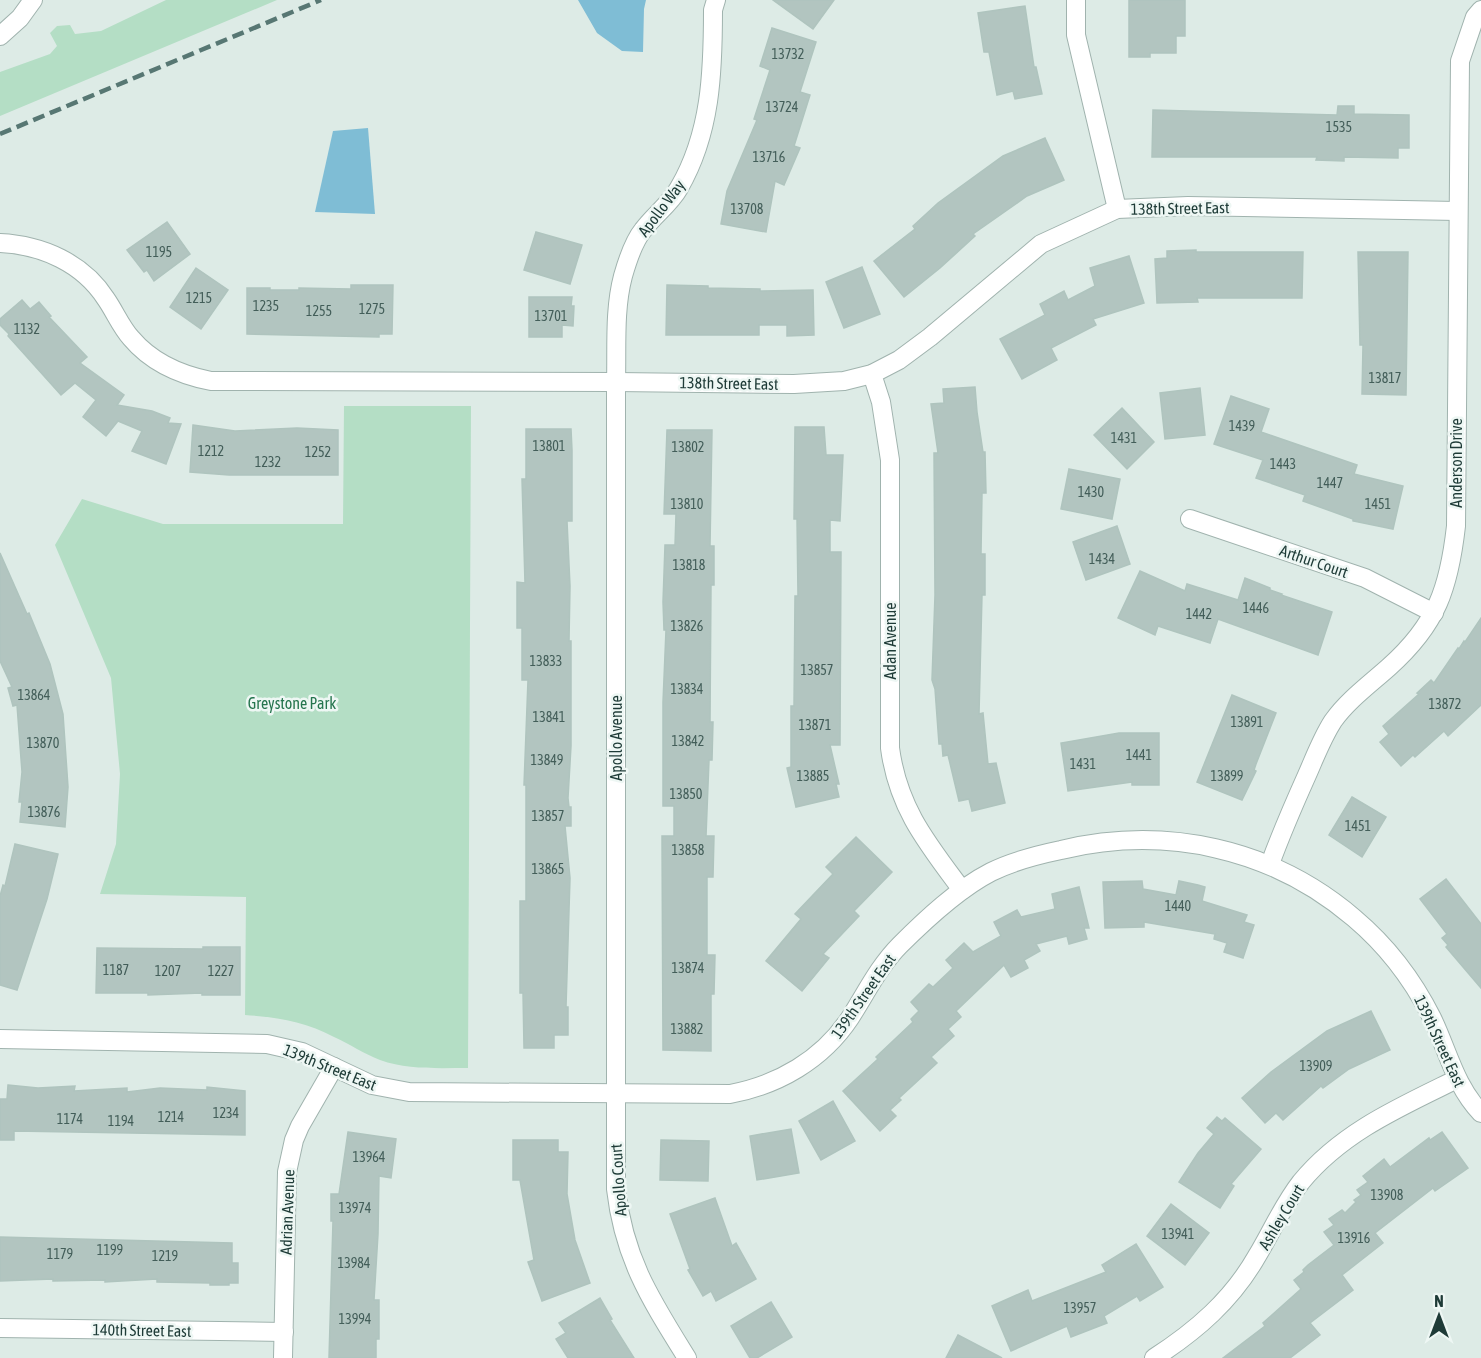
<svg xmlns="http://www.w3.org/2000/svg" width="1481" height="1358" font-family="'Asap Condensed',sans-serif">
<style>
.green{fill:#b4dec5}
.water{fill:#7fbdd5}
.building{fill:#b2c5c0;stroke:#afc4be;stroke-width:1.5}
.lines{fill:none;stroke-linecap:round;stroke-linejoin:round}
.street-casing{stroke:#a0b3ae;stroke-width:20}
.street{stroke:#fff;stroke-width:18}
.rail{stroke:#577773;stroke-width:4.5;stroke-dasharray:12 6;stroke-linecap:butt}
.labels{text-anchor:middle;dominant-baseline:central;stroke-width:5;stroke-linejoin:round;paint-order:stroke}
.number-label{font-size:14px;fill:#435e59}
.street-label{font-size:16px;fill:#1e3b37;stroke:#eef7f4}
.park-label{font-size:16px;fill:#25754e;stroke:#eef7f4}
</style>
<rect width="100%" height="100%" fill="#ddebe6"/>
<!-- green -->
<g class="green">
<polygon points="166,0 277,0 0,116 0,72 50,54 57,46 50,33 57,26 70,25 75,34 101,31"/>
<path d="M344,406h127l-3,662c-30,0 -60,2 -88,-8 -16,-6 -30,-16 -46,-23 -28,-15 -58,-20 -89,-22l1,-118 -146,-3 16,-50 4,-70 -9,-96 -56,-133 27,-46 81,25h180z"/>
</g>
<!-- water -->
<g class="water">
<polygon points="578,0 646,0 644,9 643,52 622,51 597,33"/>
<polygon points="368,128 375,214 315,212 333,131"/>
</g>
<!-- building -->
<g class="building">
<polygon points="773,0 834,0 813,29"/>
<polygon points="1129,0 1185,0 1185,36 1176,36 1176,53 1150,53 1150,57 1129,57"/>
<polygon points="1025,6 1034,67 1036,67 1042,94 1015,99 1013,91 997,95 989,52 984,52 978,13"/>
<polygon points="772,28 816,42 800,92 810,95 794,146 800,148 784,185 775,181 766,232 721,224 727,191 757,120 754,119 770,70 760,66"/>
<polygon points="1338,106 1354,106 1354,114 1409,115 1409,148 1398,148 1398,158 1344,157 1344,161 1316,160 1317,157 1152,157 1153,110 1337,115"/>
<polygon points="1045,138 1064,180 1027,196 973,234 975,236 940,268 904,297 874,261 915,229 913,226 938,203 1003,156"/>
<polygon points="167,222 190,254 154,281 147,270 144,272 127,250"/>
<polygon points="536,232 582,245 570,284 524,270"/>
<polygon points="1196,250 1196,252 1303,252 1302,298 1197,298 1198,302 1157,303 1155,259 1167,258 1167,251"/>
<polygon points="1358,252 1408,252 1406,395 1362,394 1363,345 1360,345"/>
<polygon points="1129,256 1144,303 1093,319 1096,325 1051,348 1057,360 1022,379 1000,339 1045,315 1040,304 1064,291 1068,300 1095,286 1090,268"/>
<polygon points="862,267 880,314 844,328 826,282"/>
<polygon points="196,268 228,290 201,329 170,307"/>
<polygon points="351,285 393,285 392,334 379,334 379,337 247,334 247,288 270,288 270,290 299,290 299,288 351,289"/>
<polygon points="667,285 708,286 708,288 760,289 760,291 813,290 814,335 787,336 787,325 759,325 759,335 666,335"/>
<polygon points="529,297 572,297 571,306 574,306 573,326 562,325 562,337 529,337"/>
<polygon points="22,300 30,309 39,302 51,316 49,317 87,357 80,363 124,395 117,405 152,411 170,418 168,423 181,424 166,464 132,451 142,431 118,421 106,436 83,417 96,400 75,383 61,395 8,336 9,334 0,325 0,319"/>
<polygon points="975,387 977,412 983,452 985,452 986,493 982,493 981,554 985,554 985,595 982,595 979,714 983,713 988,764 996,763 1005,803 972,811 969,799 959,801 948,755 943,756 942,744 939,744 935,689 932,680 935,595 934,453 938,453 931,404 944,403 943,389"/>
<polygon points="1200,388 1205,435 1165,439 1160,393"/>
<polygon points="1231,396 1269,409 1261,432 1357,465 1354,474 1403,486 1393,529 1353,521 1353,519 1303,501 1305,495 1256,478 1263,460 1214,444"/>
<polygon points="1122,408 1154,442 1127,469 1094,435"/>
<polygon points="193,425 235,431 297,428 338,430 338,475 229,475 190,472"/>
<polygon points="795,427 824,427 826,455 843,455 840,521 830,520 830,552 841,552 840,745 830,745 839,784 836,784 839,797 796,807 787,768 791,767 791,706 794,706 795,596 798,596 797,519 794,519"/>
<polygon points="526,429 571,429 572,450 572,521 567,521 570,586 569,641 571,641 571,746 568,798 569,807 571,807 571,826 565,826 570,878 566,1007 568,1007 568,1035 554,1035 554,1048 524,1048 523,993 520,993 520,901 526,901 526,785 524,785 528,680 522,680 522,628 517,628 517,582 525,583 522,479 526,479"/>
<polygon points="667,430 712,430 710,546 714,546 714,585 711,585 710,722 713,722 712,760 709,760 706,836 714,836 713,877 707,877 707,955 715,955 714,994 711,994 711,1051 663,1050 662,836 674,836 674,806 663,806 663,702 666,630 664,630 663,602 665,545 675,545 676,514 664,514"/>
<polygon points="1069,469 1120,479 1112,519 1061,509"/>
<polygon points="1117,526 1130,564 1086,580 1073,542"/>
<polygon points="0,553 27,614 29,613 50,664 63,714 68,787 65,827 20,822 22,802 19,802 22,772 17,705 13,706 8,688 12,687 0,661"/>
<polygon points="1140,571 1185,591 1187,584 1238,600 1245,578 1270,588 1270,590 1282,594 1281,595 1332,612 1318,655 1218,619 1210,643 1158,626 1155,635 1118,618"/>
<polygon points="1481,618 1481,705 1448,736 1444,731 1415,757 1413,755 1401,766 1380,742 1389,734 1383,726 1419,694 1417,693 1431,680 1434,683 1458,648 1459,649 1464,641 1465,642"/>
<polygon points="1232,695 1276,713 1256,764 1254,770 1256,771 1242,800 1197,782"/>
<polygon points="1119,733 1159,733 1159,785 1132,785 1132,782 1068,791 1061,743"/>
<polygon points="1352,797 1386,817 1362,857 1329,835"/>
<polygon points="856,837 892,872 854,911 859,916 823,954 829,958 802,991 766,961 801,919 795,914 833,874 826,867"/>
<polygon points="15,844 58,854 47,899 17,990 0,985 0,896 3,885 5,886"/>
<polygon points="1446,879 1481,924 1481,988 1446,947 1448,945 1442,938 1447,934 1420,899"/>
<polygon points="1142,881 1143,889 1176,895 1179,881 1198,885 1205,887 1202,901 1247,915 1244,922 1254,925 1243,958 1224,952 1227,943 1214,939 1215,934 1144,922 1144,927 1105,928 1103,882"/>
<polygon points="1079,887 1089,928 1084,928 1087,939 1069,944 1067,936 1036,944 1040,951 1024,960 1028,968 1011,977 1004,965 956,1011 961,1017 948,1029 954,1036 931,1057 937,1063 899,1098 901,1100 890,1110 896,1116 880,1131 843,1091 878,1059 876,1057 913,1022 911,1019 919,1011 911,1002 929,984 933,987 953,968 946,960 964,943 973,952 1001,936 994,922 1017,910 1021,917 1055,909 1052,894"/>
<polygon points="203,947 240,947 240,995 202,995 202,993 148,995 148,993 96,993 97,948 203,949"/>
<polygon points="1371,1011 1390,1050 1349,1069 1323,1088 1321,1086 1283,1120 1276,1113 1265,1123 1242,1098 1271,1072 1327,1031"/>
<polygon points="8,1085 38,1088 75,1086 74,1091 127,1088 127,1092 160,1088 207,1090 207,1087 245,1091 245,1135 14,1131 14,1140 0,1140 0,1099 7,1099"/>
<polygon points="833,1101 855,1141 821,1160 799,1121"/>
<polygon points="1217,1117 1222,1121 1225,1118 1261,1149 1231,1184 1234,1186 1220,1208 1179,1182 1198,1153 1214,1134 1207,1128"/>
<polygon points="791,1129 799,1173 757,1180 750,1136"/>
<polygon points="348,1132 396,1139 391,1178 379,1176 378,1234 374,1300 379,1300 379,1339 376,1339 376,1358 329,1358 333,1221 331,1221 331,1194 339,1194"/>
<polygon points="1442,1132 1468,1168 1435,1191 1433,1188 1375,1233 1383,1243 1342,1275 1353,1290 1310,1323 1320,1335 1290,1358 1223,1358 1265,1326 1263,1323 1301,1289 1294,1280 1304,1272 1303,1270 1308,1265 1334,1245 1324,1232 1334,1225 1329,1219 1342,1210 1345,1213 1356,1202 1354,1200 1361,1195 1357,1190 1368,1182 1363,1176 1384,1159 1390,1167 1429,1138 1430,1140"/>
<polygon points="513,1140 558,1140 558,1152 568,1152 567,1194 575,1240 590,1283 542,1301 528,1262 534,1260 520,1180 513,1180"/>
<polygon points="661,1140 709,1141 708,1181 660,1180"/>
<polygon points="715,1198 732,1246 736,1243 756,1279 716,1301 711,1291 703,1296 688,1270 690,1269 670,1214"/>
<polygon points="1171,1204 1209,1233 1185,1265 1147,1236"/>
<polygon points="0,1237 232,1243 232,1263 238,1263 238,1283 229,1283 229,1285 210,1285 210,1283 157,1282 157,1279 105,1282 105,1280 53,1281 53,1279 0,1281"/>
<polygon points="1136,1244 1163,1287 1140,1301 1137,1296 1104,1316 1107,1323 1071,1337 1067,1326 1011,1351 992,1306 1028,1290 1032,1301 1106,1272 1102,1265"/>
<polygon points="600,1298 612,1319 610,1320 634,1358 568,1358 556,1339 566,1333 559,1323"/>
<polygon points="771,1302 792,1337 757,1358 750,1358 731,1326"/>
<polygon points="958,1335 1002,1358 946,1358"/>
</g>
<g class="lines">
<!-- street casing -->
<g class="street-casing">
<g id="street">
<polyline points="1076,0 1076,35 1117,209"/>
<polyline points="0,36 20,18 33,0"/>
<path d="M0,243c42,2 83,20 106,56 9,13 15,28 25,39 21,25 49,37 80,43l405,1 178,2 50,-3 28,-7 27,-14 31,-23 111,-93 76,-35 71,-3 269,5"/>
<path d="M872,374l9,28 9,58v288c8,60 37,95 72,142"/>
<polyline points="1190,519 1365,578 1434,613"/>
<path d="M1270,864c11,-30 24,-60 37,-89 8,-18 15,-37 26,-54 15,-21 37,-37 56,-54 48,-43 60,-79 67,-141l4,-465 15,-44 6,-7"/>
<path d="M0,1039l267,5 35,8 70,33 37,7 321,2c48,-9 92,-34 120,-76 16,-25 29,-52 50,-73 26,-26 58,-56 91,-73 22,-11 46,-17 70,-22 104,-25 211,-2 293,68 32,27 59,62 78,100 16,33 23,68 49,95"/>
<polyline points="0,1328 284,1332"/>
<polyline points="283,1358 287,1172 294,1140 300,1126 334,1067"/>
<path d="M687,1358c-36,-58 -63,-99 -71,-169v-807c1,-35 -2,-72 7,-106 4,-14 11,-35 20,-46 11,-15 27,-26 36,-42 32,-55 34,-116 34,-178l3,-10"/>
<path d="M1154,1358c42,-27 78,-58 103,-102 15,-25 26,-51 44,-74 41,-50 99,-75 156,-103"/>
</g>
</g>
<!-- street -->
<use href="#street" class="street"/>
<!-- rail -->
<polyline class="rail" points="0,134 321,0"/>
</g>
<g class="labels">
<!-- number labels -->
<g class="number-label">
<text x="788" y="54">13732</text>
<text x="782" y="107">13724</text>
<text x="1339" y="127">1535</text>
<text x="769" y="157">13716</text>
<text x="747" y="209">13708</text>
<text x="159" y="252">1195</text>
<text x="199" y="298">1215</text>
<text x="266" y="306">1235</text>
<text x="372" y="309">1275</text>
<text x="319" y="311">1255</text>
<text x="551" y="316">13701</text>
<text x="27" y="329">1132</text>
<text x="1385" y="378">13817</text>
<text x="1242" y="426">1439</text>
<text x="1124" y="438">1431</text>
<text x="549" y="446">13801</text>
<text x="688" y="447">13802</text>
<text x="211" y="451">1212</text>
<text x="318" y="452">1252</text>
<text x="268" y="462">1232</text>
<text x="1283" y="464">1443</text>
<text x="1330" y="483">1447</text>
<text x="1091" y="492">1430</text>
<text x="687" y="504">13810</text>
<text x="1378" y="504">1451</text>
<text x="1102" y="559">1434</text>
<text x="689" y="565">13818</text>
<text x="1256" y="608">1446</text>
<text x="1199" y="614">1442</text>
<text x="687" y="626">13826</text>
<text x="546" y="661">13833</text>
<text x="817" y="670">13857</text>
<text x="687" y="689">13834</text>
<text x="34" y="695">13864</text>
<text x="1445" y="704">13872</text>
<text x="549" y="717">13841</text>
<text x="1247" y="722">13891</text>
<text x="815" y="725">13871</text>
<text x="688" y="741">13842</text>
<text x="43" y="743">13870</text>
<text x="1139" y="755">1441</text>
<text x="547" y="760">13849</text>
<text x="1083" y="764">1431</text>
<text x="813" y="776">13885</text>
<text x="1227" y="776">13899</text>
<text x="686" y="794">13850</text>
<text x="44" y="812">13876</text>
<text x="548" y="816">13857</text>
<text x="1358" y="826">1451</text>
<text x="688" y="850">13858</text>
<text x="548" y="869">13865</text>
<text x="1178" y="906">1440</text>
<text x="688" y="968">13874</text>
<text x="116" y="970">1187</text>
<text x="168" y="971">1207</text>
<text x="221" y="971">1227</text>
<text x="687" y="1029">13882</text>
<text x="1316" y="1066">13909</text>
<text x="226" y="1113">1234</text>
<text x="171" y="1117">1214</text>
<text x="70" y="1119">1174</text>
<text x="121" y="1121">1194</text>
<text x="369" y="1157">13964</text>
<text x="1387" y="1195">13908</text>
<text x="355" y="1208">13974</text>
<text x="1178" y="1234">13941</text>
<text x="1354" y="1238">13916</text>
<text x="110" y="1250">1199</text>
<text x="60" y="1254">1179</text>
<text x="165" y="1256">1219</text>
<text x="354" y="1263">13984</text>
<text x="1080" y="1308">13957</text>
<text x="355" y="1319">13994</text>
</g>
<!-- street labels -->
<g class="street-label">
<text transform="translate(661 208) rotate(-53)">Apollo Way</text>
<text transform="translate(1180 208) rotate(-1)">138th Street East</text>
<text transform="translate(729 383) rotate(1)">138th Street East</text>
<text transform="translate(1456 463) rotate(-90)">Anderson Drive</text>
<text transform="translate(1314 561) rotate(19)">Arthur Court</text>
<text transform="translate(890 641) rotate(-90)">Adan Avenue</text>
<text transform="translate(616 738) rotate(-90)">Apollo Avenue</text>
<text transform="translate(863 996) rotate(-55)">139th Street East</text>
<text transform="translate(1440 1041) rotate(65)">139th Street East</text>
<text transform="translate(330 1067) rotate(22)">139th Street East</text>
<text transform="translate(618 1180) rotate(-94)">Apollo Court</text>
<text transform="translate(287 1212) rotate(-88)">Adrian Avenue</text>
<text transform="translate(1281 1217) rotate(-59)">Ashley Court</text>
<text transform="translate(142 1330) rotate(1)">140th Street East</text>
</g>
<!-- park labels -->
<g class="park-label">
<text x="292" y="703">Greystone Park</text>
</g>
</g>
<!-- north arrow -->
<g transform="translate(1439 1316)" stroke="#eef7f4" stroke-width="4.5" paint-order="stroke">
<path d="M0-4.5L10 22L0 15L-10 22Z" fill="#1e3b37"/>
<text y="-9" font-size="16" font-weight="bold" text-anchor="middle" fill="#1e3b37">N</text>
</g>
</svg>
